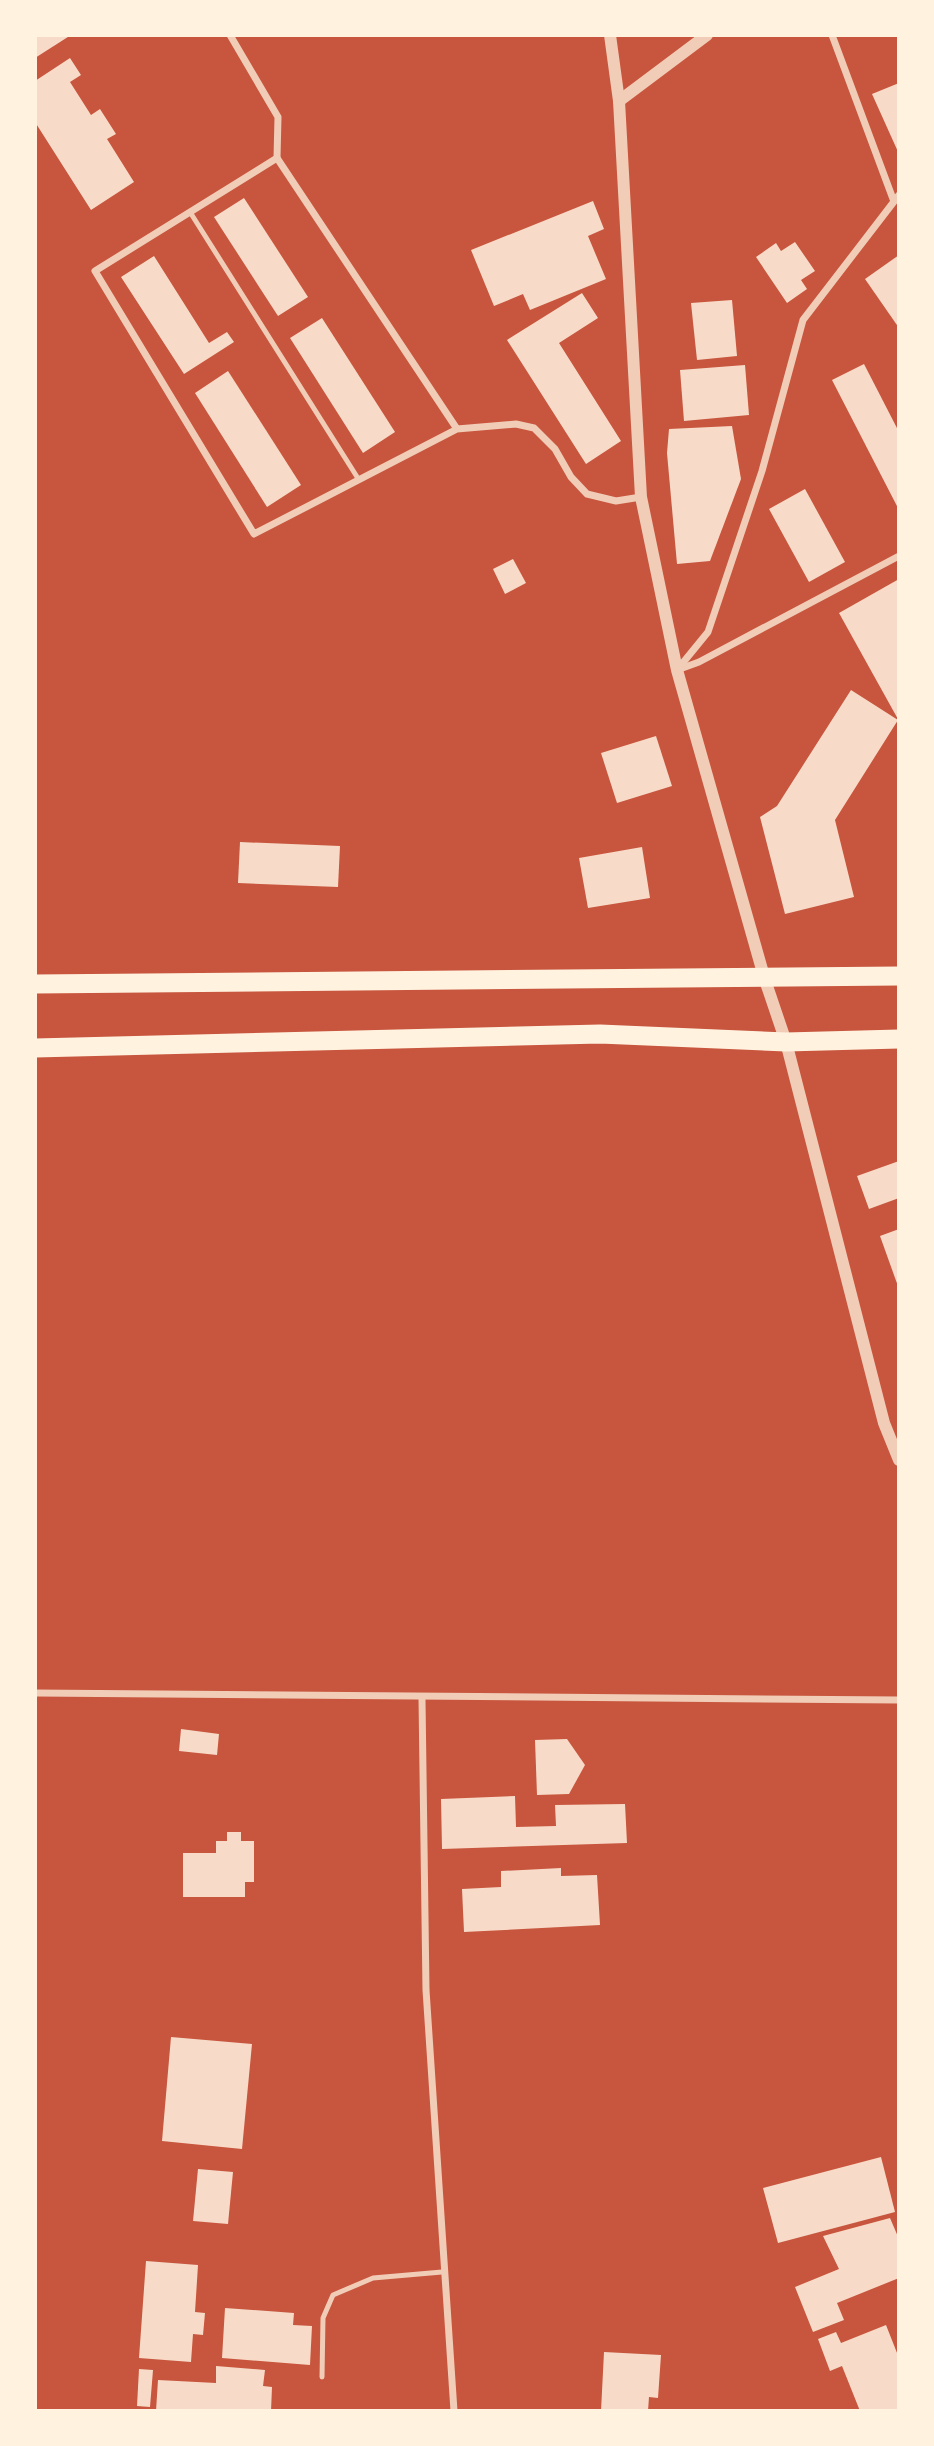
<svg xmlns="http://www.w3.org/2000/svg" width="934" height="2446" font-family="'Noto Serif',serif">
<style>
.building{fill:#f7dbc8}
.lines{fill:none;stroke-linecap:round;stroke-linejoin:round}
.service{stroke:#f1ccb7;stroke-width:5}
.minor{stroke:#f1ccb7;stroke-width:7}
.tertiary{stroke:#f1ccb7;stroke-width:12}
.trunk{stroke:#fff3e0;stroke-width:19}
</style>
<rect width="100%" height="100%" fill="#c8553d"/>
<!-- building -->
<g class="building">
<polygon points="35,35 71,35 35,58"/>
<polygon points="70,58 81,75 70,82 91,115 100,109 116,134 107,139 134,182 91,210 35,122 35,81"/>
<polygon points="899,83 899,154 872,94"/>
<polygon points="244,198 308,297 278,316 214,217"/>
<polygon points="593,201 604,229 588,236 606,279 530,310 523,294 494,306 471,250"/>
<polygon points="795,242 815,271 801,280 807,289 787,303 756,257 776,243 781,251"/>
<polygon points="899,255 899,328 865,279"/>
<polygon points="154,256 209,343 227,332 234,342 184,374 121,277"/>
<polygon points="582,293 598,318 559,343 621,441 586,464 507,340"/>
<polygon points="732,300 737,356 697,360 691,303"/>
<polygon points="322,318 395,432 363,453 290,338"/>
<polygon points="864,364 899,432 899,510 832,380"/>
<polygon points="745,365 749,415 684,421 680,370"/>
<polygon points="228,371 301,485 267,507 195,393"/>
<polygon points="732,426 741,479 710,561 677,564 667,453 669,429"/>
<polygon points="805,489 845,562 809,582 769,509"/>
<polygon points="513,559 526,583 505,594 493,569"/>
<polygon points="899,579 899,721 839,613"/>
<polygon points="851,690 898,720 835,820 854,897 785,914 760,817 777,806"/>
<polygon points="656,736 672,786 617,803 601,753"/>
<polygon points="240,842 340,846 338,887 238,883"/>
<polygon points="642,847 650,898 588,908 579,858"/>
<polygon points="899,1161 899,1198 869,1209 857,1176"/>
<polygon points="899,1229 899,1289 880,1236"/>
<polygon points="181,1729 219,1734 217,1755 179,1751"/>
<polygon points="567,1739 585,1765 569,1794 537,1795 535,1740"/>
<polygon points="515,1796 516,1827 556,1826 555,1805 625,1804 627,1843 442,1849 441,1799"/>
<polygon points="227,1832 241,1832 241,1841 254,1841 254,1882 245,1882 245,1897 183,1897 183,1853 216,1853 216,1841 227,1841"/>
<polygon points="561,1868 561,1876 597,1875 600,1925 464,1932 462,1889 501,1887 501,1871"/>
<polygon points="171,2037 252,2044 242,2149 162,2141"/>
<polygon points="881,2157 895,2212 778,2243 763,2188"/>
<polygon points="198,2169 233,2172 228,2224 193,2221"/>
<polygon points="890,2218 899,2239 899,2278 837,2303 844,2320 813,2332 795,2287 839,2269 823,2236"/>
<polygon points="146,2261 198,2265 195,2312 205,2313 203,2335 193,2334 191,2362 139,2358"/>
<polygon points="225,2308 294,2313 293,2325 312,2326 310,2365 222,2358"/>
<polygon points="886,2325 899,2358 899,2411 860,2411 842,2366 830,2371 818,2339 836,2332 841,2343"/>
<polygon points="604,2352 661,2355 658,2398 649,2397 648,2411 601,2411"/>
<polygon points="216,2366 265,2370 263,2386 272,2387 271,2411 156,2411 158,2380 216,2383"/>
<polygon points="139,2369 153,2370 150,2407 137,2406"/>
</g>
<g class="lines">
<!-- service -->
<g class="service">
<polyline points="190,212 359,480"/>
<polyline points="322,2377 323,2318 333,2295 373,2278 442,2272"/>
</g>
<!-- minor -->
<g class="minor">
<polyline points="230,35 278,117 277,158"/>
<polyline points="832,35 893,199"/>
<polyline points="457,429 277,158 95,271 254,534 457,429 516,424 534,428 555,449 571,477 587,494 616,501 641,497"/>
<polyline points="677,670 708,632 762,471 803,320 899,195"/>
<polyline points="677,670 699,662 899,556"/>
<polyline points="35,1693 899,1700"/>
<polyline points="422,1699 426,1990 454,2411"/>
</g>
<!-- tertiary -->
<g class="tertiary">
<polyline points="610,35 619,101 641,497 677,670 765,980 786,1042 884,1423 899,1460"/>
<polyline points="619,101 707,35"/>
</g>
<!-- trunk -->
<g class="trunk">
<polyline points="35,984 899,976"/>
<polyline points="35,1048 600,1034 786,1042 899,1039"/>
</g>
</g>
<!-- border -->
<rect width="934" height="2446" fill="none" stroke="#fff3e0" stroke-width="74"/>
</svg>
